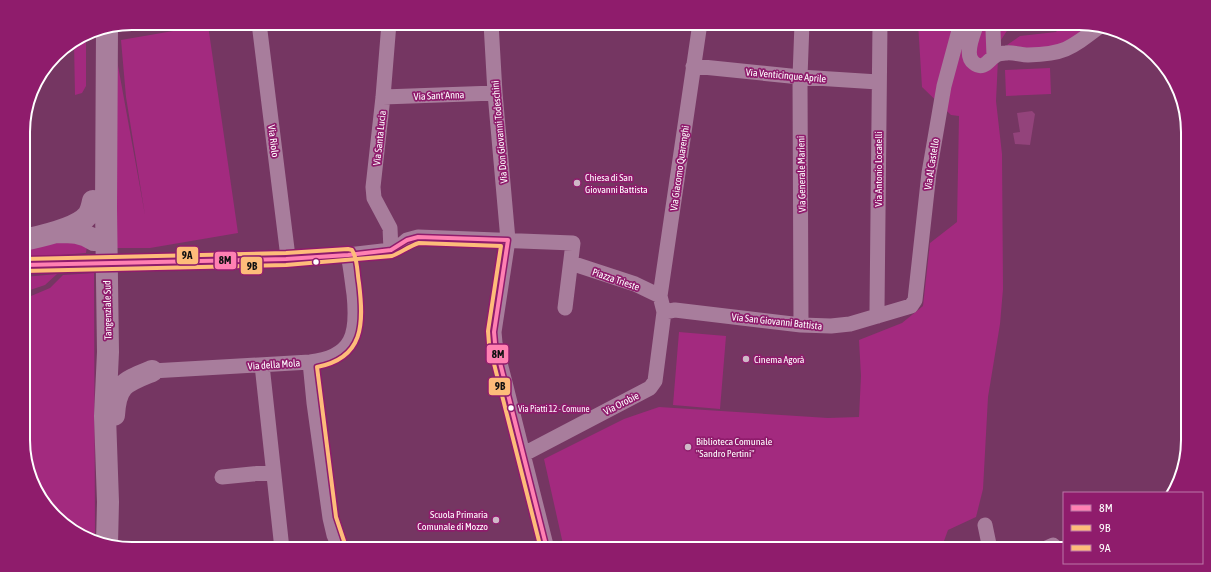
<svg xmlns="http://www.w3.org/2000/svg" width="1211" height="572" viewBox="0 0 1211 572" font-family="'Asap Condensed',sans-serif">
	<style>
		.green { fill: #a32a7f }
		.water { fill: #93437b }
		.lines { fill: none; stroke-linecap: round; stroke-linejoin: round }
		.minor { stroke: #a87d9c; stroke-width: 15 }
		.highway { stroke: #a87e9c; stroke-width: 22 }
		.bus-1-casing { stroke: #8f1c6c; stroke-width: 7 }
		.bus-2-casing { stroke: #8f1c6c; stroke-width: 7 }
		.bus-3-casing { stroke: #8f1c6c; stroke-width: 7 }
		.bus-1 { stroke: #ff80b2; stroke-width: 4 }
		.bus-2 { stroke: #febc7a; stroke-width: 4 }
		.bus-3 { stroke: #febc7a; stroke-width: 4 }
		.poi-dot { fill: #cfb9c8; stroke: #8f1c6c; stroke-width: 1.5 }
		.bus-dot { fill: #fff; stroke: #8f1c6c; stroke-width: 1.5 }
		.labels { text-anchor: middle; stroke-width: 3.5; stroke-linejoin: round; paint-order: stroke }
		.bus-label { font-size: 9px; fill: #fff; stroke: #8f1c6c; text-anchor: start }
		.street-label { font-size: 10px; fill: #fff; stroke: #8f1c6c }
		.poi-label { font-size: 10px; fill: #fff; stroke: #8f1c6c; text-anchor: start }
		.rim { fill: none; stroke: #fff; stroke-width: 2 }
		.line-badge { stroke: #8f1c6c; stroke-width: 1.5 }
		.pale-badge-label { font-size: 11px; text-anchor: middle; font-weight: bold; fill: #111 }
	</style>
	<rect width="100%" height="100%" fill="#753662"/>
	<path class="green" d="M918,23H1012L999,43L998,59L996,101L1002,154L1003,289L1000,324L988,397L983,489L976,517L948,530L941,549H554V546L563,544L544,459L624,419L659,407L828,418L859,417L861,376L859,340L902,323L923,306L930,243L957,222L959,116L951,115L922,87Z
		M1064,23H1079L1095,26L1071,48L1040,50L1007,45L1020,36L1056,32Z
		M208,25L238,233L150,248H116L117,60L145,215L126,97L121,40Z
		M86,34V86L82,93L75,95L74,42Z
		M1050,68L1051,94L1006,96L1005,70Z
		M64,238L87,245L86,253L24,258V247Z
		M94,273L95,542L90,541L46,506L24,454V299L50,288L63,275Z
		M57,274L45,285L24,292V277Z
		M679,332L726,336L720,409L673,405Z"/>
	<path class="water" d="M1032,111L1035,114L1030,145L1015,144L1013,133L1020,132L1017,113Z"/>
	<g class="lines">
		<path class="minor" d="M259,23L287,249L286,259
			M389,23L383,97L373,187L374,198L390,228L391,250
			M491,23L495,93L508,240L494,332L495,343L547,549
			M977,23C974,33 963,55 974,63C984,71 989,59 995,56C997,54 1003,53 1006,53C1013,52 1021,55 1028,55C1064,54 1070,49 1099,27
			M994,56L993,30L996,23
			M693,66L800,77L878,82
			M383,97L495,93
			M571,263L635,284L660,296
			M24,265L286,259L348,255L391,250L400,246L407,240L418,237L573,243L565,308
			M664,312L675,310L801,325L831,326L850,324L911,306L915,300L929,173L944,86L961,23
			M878,316L877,310L880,23
			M801,325L800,77L802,23
			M310,362L314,403L330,518L334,535L340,549
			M262,365L282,549
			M152,371L310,362C354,357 358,333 354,294C352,281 351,268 348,255
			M524,454L650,388L655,381L664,312L660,296L700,23
			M222,477L272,472
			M985,525L990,549
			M1044,549L1053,545L1057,549"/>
		<path class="highway" d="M107,28L106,208L108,352L105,416L108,502L107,544
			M57,232C71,232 82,232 94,240
			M24,240C41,236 77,229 88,215C91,211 92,206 93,201
			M114,415C116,384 125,382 152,371"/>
		<g class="bus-1-casing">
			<path id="bus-1" d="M24,265L286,259L348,255L391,250L407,240L418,237L508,240L494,332L495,343L547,549"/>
		</g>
		<g class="bus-2-casing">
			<path id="bus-2" d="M24,271L286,265L392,256C402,252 409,246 419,243L501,246L488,331L489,344L541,549"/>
		</g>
		<g class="bus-3-casing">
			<path id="bus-3" d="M24,259L286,253L348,249L352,250C358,259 357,273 359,283C364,324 364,358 317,367L336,517L346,547"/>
		</g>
		<use href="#bus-1" class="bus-1"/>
		<use href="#bus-2" class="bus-2"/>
		<use href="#bus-3" class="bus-3"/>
	</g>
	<g class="poi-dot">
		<circle cx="577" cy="183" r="4"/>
		<circle cx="746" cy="359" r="4"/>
		<circle cx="688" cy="447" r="4"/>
		<circle cx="496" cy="520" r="4"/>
	</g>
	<g class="bus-dot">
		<circle cx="316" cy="262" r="3.5"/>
		<circle cx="511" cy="408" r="3.5"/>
	</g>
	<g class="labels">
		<g class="bus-label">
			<text x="518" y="412">Via Piatti 12 - Comune</text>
		</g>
		<g class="street-label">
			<text transform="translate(786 75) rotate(5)" y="4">Via Venticinque Aprile</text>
			<text transform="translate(439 95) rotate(-2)" y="4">Via Sant'Anna</text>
			<text transform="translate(499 132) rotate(-95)" y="4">Via Don Giovanni Todeschini</text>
			<text transform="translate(379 138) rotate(-84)" y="4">Via Santa Lucia</text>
			<text transform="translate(274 141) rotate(83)" y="4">Via Riolo</text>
			<text transform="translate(931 164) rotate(-81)" y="4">Via Al Castello</text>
			<text transform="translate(679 168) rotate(-82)" y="4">Via Giacomo Quarenghi</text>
			<text transform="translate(878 169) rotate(-90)" y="4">Via Antonio Locatelli</text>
			<text transform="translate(801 174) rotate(-91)" y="4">Via Generale Marieni</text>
			<text transform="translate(616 279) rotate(19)" y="4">Piazza Trieste</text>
			<text transform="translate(107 310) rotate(-91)" y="4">Tangenziale Sud</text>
			<text transform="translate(777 321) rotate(6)" y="4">Via San Giovanni Battista</text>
			<text transform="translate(274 364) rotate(-4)" y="4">Via della Mola</text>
			<text transform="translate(621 403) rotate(-27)" y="4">Via Orobie</text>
		</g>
		<g class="poi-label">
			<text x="585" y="181">Chiesa di San<tspan x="585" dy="12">Giovanni Battista</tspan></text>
			<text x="754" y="363">Cinema Agorà</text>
			<text x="696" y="445">Biblioteca Comunale<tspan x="696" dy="12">"Sandro Pertini"</tspan></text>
			<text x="488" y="518" text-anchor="end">Scuola Primaria<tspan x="488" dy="12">Comunale di Mozzo</tspan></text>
		</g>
	</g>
	<path d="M0 0H1211V572H0ZM132 30H1079A102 102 0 0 1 1181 132V440A102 102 0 0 1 1079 542H132A102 102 0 0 1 30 440V132A102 102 0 0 1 132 30Z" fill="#8f1c6c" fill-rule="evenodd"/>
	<path class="rim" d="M132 30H1079A102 102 0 0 1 1181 132V440A102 102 0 0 1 1079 542H132A102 102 0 0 1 30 440V132A102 102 0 0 1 132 30Z"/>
	<g class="line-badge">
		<rect x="176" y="246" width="23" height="19" rx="4" fill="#febc7a"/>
		<rect x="214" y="251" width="23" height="19" rx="4" fill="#ff80b2"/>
		<rect x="240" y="256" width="23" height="19" rx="4" fill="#febc7a"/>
		<rect x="486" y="344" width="23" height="20" rx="4" fill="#ff80b2"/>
		<rect x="488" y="377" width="23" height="19" rx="4" fill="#febc7a"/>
	</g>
	<g class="pale-badge-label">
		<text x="187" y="259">9A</text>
		<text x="225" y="264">8M</text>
		<text x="252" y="270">9B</text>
		<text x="498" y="358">8M</text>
		<text x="500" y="390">9B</text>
	</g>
	<rect x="1063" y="492" width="140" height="72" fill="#8f1c6c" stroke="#bc77a7"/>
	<rect x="1071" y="505" width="20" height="6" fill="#ff80b2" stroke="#bc77a7"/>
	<text x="1099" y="512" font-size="12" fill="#ffffff">8M</text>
	<rect x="1071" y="525" width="20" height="6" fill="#febc7a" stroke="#bc77a7"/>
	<text x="1099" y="532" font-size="12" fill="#ffffff">9B</text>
	<rect x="1071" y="545" width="20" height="6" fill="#febc7a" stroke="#bc77a7"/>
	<text x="1099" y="552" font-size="12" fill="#ffffff">9A</text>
</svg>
